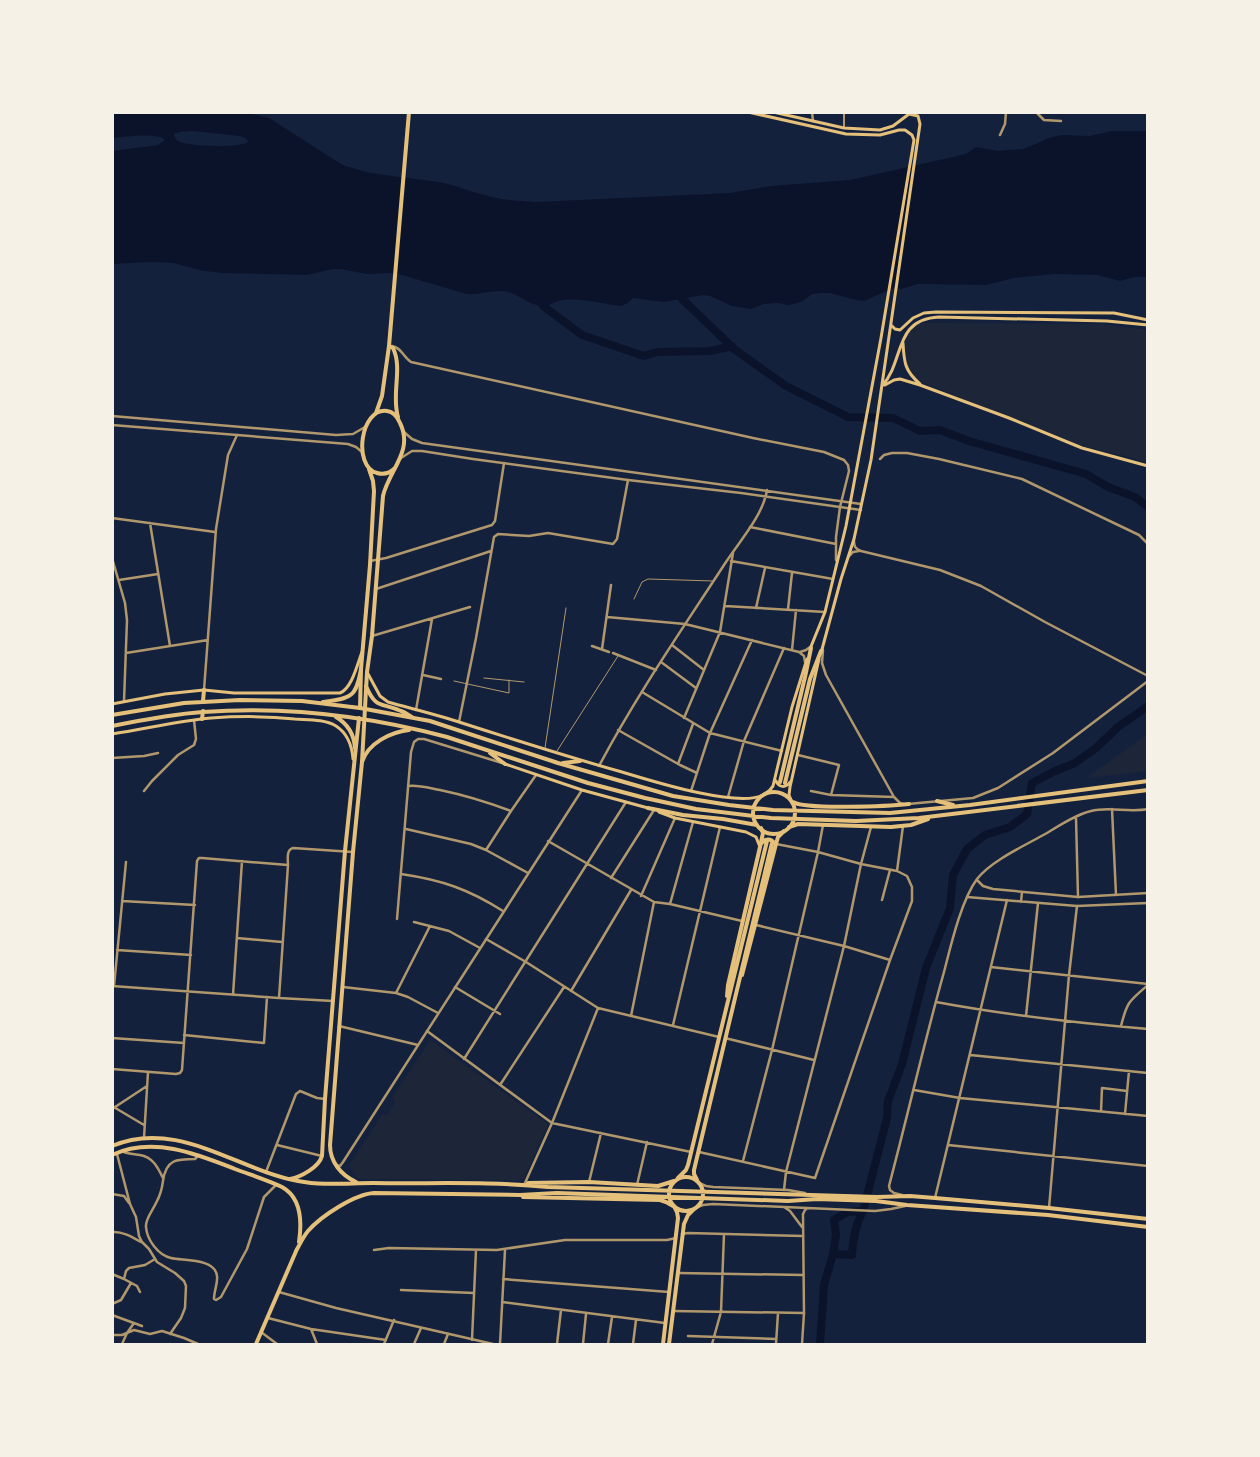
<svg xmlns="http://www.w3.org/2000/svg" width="1260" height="1457" viewBox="0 0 1260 1457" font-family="Arial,sans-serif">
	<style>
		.green { fill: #1d2539 }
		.water { fill: #0b132b; fill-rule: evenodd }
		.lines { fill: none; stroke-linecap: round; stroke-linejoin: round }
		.river { stroke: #0b132b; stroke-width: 8 }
		.service { stroke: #b1986c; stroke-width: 1 }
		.pedestrian { stroke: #b1986c; stroke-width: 2 }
		.minor { stroke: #b1986c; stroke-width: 2.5 }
		.tertiary { stroke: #b1986c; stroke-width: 2.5 }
		.secondary { stroke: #e5c07b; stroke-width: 3 }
		.primary { stroke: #e5c07b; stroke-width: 4 }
		.trunk { stroke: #e5c07b; stroke-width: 4 }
	</style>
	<rect width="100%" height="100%" fill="#14213d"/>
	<path class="green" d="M922,323L1101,324L1147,330V463L1133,458L1083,446L922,382C919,380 915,377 913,375C902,363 901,337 914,326C917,325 919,324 922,323Z
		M1147,734V771L1087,778Z
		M430,1040L548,1124L524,1178L520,1180L358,1179L349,1166L382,1115H387L395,1102L392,1098Z"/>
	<path class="water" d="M244,112L269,118L341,164C375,178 412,176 448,184C460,187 472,192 485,195C502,200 518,201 535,202L730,193L771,186L850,180L966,154L976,147L999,151L1007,150L1023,149L1036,144L1048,138L1061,135L1090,136L1111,131H1147V277H1135L1120,281L1097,275L1054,274L1014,278L986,285L918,284L901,289L894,288L864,301L856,300L830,293H821L812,294L803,301L794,304L787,305L778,303L764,304L751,309L732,306L710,296L703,295L664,302L633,298L628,303L621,306C602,304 582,298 563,300C555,301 549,307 541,306C526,304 516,291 501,291C489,291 478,295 466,294L399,274L387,273L367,274L341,269H333L307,275L223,273L204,271L173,263L152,262L113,264V151L158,145L165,140C157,132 124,137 113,138V113ZM192,131L240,136L247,139L248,142C239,148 195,146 183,143C179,142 176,140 174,136V134L180,132Z"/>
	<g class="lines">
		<path class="river" d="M675,292L734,349L786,386L848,417L893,418L920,431L940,430L969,441L1086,474L1108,487L1135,497L1148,507
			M539,297L543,306L582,335L644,356L657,352L710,351L732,346
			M833,1254L852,1255C853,1239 855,1225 863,1211
			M820,1344L824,1285L833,1254L836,1235L834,1220L847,1212L863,1211L887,1118L888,1101L902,1064L926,968L950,908L953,875L967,849L985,835L1010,827L1027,814L1032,783L1055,771L1075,763L1096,748L1118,727L1148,706"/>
		<path class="service" d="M634,599L642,582L648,579L713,581
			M484,678L524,682
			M454,681L509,693V680
			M545,748L566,608
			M557,751L618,656"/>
		<path class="pedestrian" d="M865,113V112
			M844,128V112"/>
		<path class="minor" d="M812,112L813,121
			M1036,112L1044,120L1061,121
			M1000,135L1005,124L1006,112
			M392,346C402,348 403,357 411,362L753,438L824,452L844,460L848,465L849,471L840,507L836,537V560
			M880,459L884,455L892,453H907L939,459L1022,479L1139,535L1148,544
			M112,518L215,532
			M150,523L170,646
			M750,527L836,544
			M854,541C854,546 855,549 861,551L940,570L981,586L1045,622L1148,676
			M849,556L853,552L859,551
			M112,558L125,603L127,620L124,701
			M370,561L386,558L492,525L495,521L504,463
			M731,561L833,579
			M119,580L158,574
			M376,589L491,551
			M725,606L825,612
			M756,608L765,568
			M788,609L792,573
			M607,617L685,624L799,652L804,656L805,662
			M372,636L470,607
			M672,645L704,670
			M592,646L609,652
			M602,649L611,585
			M792,650L796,610
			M823,650L822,663L826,675L894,797L900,803L903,804
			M800,652L806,650L810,647
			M126,653L208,640
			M613,653L656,670
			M661,662L696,688
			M423,675L441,679
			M204,690L216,529L228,455L237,435
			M642,692L710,733L782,751
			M416,710L432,619
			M684,718L720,632L733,553
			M459,722L476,638L494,537L498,534L529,536L548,533L613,544L617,539L628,480
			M618,730L680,765L697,773
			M798,755L839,765L831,795
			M112,758L144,756L158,753
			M678,764L693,724
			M409,786C419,785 429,788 440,790C464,795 487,802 511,811
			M144,791L152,781L178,755L194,745L196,739L194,720
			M691,791L710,733L752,640
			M811,791L831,795L894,797
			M728,797L744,741L784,648
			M908,804L973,798L998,788L1053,753L1148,681
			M1112,809L1116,895
			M1076,818L1078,897
			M406,829L471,844L486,850L528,873
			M548,841L654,902L670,904L742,921
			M486,850L511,811L536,775
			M897,871L903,826
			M401,874C442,880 468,889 503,911
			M611,878L654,810
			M641,896L675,818
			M882,900L890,870
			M122,901L195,905
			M670,904L693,822
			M397,919L411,752L414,742L418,739H424L502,763
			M414,922L449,931L480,948
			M756,925L844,946L890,960
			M237,938L282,942
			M486,939L526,962L598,1008L719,1037
			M117,950L191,955
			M991,967L1148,984
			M112,986L279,998L333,1001
			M114,986L126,862
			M343,987L396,993L408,997L438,1013
			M455,987L500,1014
			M571,991L631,890
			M396,993L430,926
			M233,995L242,861
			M279,998L288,865
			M936,1002C1006,1015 1077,1023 1148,1029
			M631,1016L654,902
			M1026,1016L1038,903
			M673,1025L720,827
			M339,1026L418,1045
			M1121,1026C1127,1002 1129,1001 1148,985
			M427,1031L552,1123L691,1152
			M184,1035L264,1043L267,997
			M112,1038L184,1043
			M725,1038L814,1060
			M970,1055L1148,1073
			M464,1059L626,802
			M112,1069L176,1074L180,1073L182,1070L197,861L199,858H202L288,865C288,859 286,850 293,848L353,852
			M500,1085L564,987
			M914,1090L960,1098L1148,1116
			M112,1106L144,1125
			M112,1109L147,1086
			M1101,1111L1102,1088L1127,1091
			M1125,1114L1129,1071
			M144,1138L148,1072
			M277,1145L322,1156
			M948,1145L1148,1166
			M124,1152C129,1154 135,1154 140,1155C153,1157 158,1168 163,1178
			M699,1152L815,1178L890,960L912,901V887L907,876L897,871L861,864L818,852L776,844
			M117,1154L130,1204L136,1217L139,1236L142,1242L149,1249L157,1262L175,1273L184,1281L186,1286L185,1308L181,1318L170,1334
			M199,1155L195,1159C177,1159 166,1159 163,1181C162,1189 160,1196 156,1203C153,1210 145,1219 146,1227C147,1240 158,1255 171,1258C183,1261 215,1258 217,1276C218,1283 214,1291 214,1299L216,1300L221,1297L247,1249L264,1197L276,1185
			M743,1161L772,1050L818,852L823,825
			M266,1172L296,1094L300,1091L317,1098L325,1099
			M589,1182L601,1133
			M525,1183L552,1123L598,1008
			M637,1185L647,1142
			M784,1190L786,1172L844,946L861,864L871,827
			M112,1194L124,1196L129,1203
			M902,1195L894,1193L890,1190L889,1186C908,1114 924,1043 944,972C951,945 961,901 977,879C992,860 1026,845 1047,833C1060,825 1075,815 1091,811C1109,806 1129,813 1148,809
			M935,1198L1007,900
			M1049,1208L1069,975L1077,906
			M112,1232C122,1231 132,1237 141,1242
			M682,1234L688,1233L803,1236
			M374,1250L389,1248L497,1250L565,1240H667L676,1238
			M678,1273L803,1275
			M112,1274L124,1279L126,1271L129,1268L145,1265L155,1259
			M124,1279L137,1286L140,1292
			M503,1279L669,1292
			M401,1290L474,1293
			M502,1302L665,1323
			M112,1304L121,1300L131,1283
			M673,1311L804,1313
			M112,1315L142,1326
			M268,1318L311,1329L386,1340
			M311,1329L317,1344
			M112,1335H122L134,1330L150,1334L162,1331L184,1338L198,1344
			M688,1336L776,1339
			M472,1340L476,1250
			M122,1344L127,1333L134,1323
			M384,1344L394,1320
			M414,1344L421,1328
			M444,1344L448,1334
			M500,1344L505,1250
			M557,1344L561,1310
			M583,1344L586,1314
			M608,1344L612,1317
			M633,1344L636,1320
			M712,1344L721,1312L724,1234
			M776,1344L778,1313"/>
		<path class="tertiary" d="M112,416L336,435L353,434L365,427
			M112,425L348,444L356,447L362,452
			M404,432L412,439L422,443L861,504
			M401,458L412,451H422L473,459L628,480L741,493L861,510
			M599,766C636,696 681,631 724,565C738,543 763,516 767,490
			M977,880L983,886L993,889L1078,897L1148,893
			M967,897L1077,906L1148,903
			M1021,902L1022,892
			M336,1165L340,1166L343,1162L582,790
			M699,1183L706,1186L713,1187L788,1190L805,1193
			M784,1207L790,1211L802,1227
			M695,1208L703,1205L713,1204L875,1211L891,1209L905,1206
			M279,1292L336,1308L493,1344
			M261,1332L277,1344
			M802,1344L804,1313L803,1214L805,1210L807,1208"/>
		<path class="secondary" d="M748,112L846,134L880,135L899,130H905L912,135L914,140L881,338L846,526L825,612L810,649
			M773,112L844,128L880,130L893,126L909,114L918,116L920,124L871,460L854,539L841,579L821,653
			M891,325L895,329L900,330L913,318L924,313L936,312L1114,313L1148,320
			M903,343C904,363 905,371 920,384
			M885,385L894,380L900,379L920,385L1009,418L1082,448L1148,466
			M882,386C905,361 893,319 939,317L1107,321L1148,325
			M367,672L380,696L388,702C413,709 438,715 462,723C515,740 568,757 622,772C652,781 737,808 763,795
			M112,704L165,694L204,690L234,693H340C352,688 357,665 362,652
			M112,734C145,729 178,721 211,718C239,716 267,716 295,719C308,720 324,719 336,726C347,733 352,746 353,759
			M505,764L582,790L648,808
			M776,781C779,788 786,788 790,782
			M765,794L770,790L773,786L792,707L807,659
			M791,800L789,795L790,787L819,659
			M659,812L675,818L746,832L756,837L760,847"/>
		<path class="primary" d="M389,346L393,348C403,369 391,394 398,417
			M376,413L382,396L389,346L409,112
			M360,708L361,669L370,565L374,491L373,481L369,469
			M780,782L805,677L811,648
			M785,783L810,679L821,651
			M761,844C765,838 771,838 775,844
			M742,975L776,844L778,837L784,831
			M727,996L728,985L760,847L763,833L761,828
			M112,1146C177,1118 237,1170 298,1181C323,1186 348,1183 373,1183C431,1184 490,1181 548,1187L877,1197L910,1196L935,1198L1049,1208L1148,1219
			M112,1155C153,1136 197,1154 235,1169C251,1175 267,1180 282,1187C302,1198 302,1222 299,1242
			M669 1194a17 17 0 1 1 34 0a17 17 0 1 1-34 0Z
			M678,1178L686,1170L688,1165L767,841
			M290,1179C301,1177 319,1167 322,1156L325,1099L345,851L359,718
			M697,1180L694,1174V1170L772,843
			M356,1182C341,1175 330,1162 330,1145L353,852L362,762L367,672L372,636L383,496C389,470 414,451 400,423C398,418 394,412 387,411C361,407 352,466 377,473C384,475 390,473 395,468
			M528,1183L589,1182L658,1186L674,1181
			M523,1197L660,1200L666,1202L673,1206
			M296,1251C300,1244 303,1237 308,1231C321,1216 355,1194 374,1193L520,1195L557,1193L788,1201L817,1199L876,1201L907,1205L1048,1215L1148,1227
			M256,1344L297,1249
			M663,1344L678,1218L677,1212L674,1206
			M669,1344L684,1224L688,1215L694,1209"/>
		<path class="trunk" d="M366,686C376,710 382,702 401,711C405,712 408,715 412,717
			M203,701L204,690
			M323,702C351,698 356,698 361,669
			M112,715L184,703L240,700L302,701L360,708L430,721L558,763L673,796L729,805L773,810L890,813L970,805L1148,781
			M336,717C348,724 354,734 355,748
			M202,719L203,711
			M112,726C142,720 172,714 203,712C285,706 368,716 447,737L588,783L645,798L696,809L771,818L856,821L919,818L1148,790
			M490,753L505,764
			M362,762C368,743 391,732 409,730
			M563,763L580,761
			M753 813a21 21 0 1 1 42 0a21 21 0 1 1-42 0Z
			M937,801L953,805
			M793,802C805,810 891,806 909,804
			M648,808L683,815L723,819L757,825
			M789,827L798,824L891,827L911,825L928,819"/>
	</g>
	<rect width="1260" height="1457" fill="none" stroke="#f6f1e7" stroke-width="228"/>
</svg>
